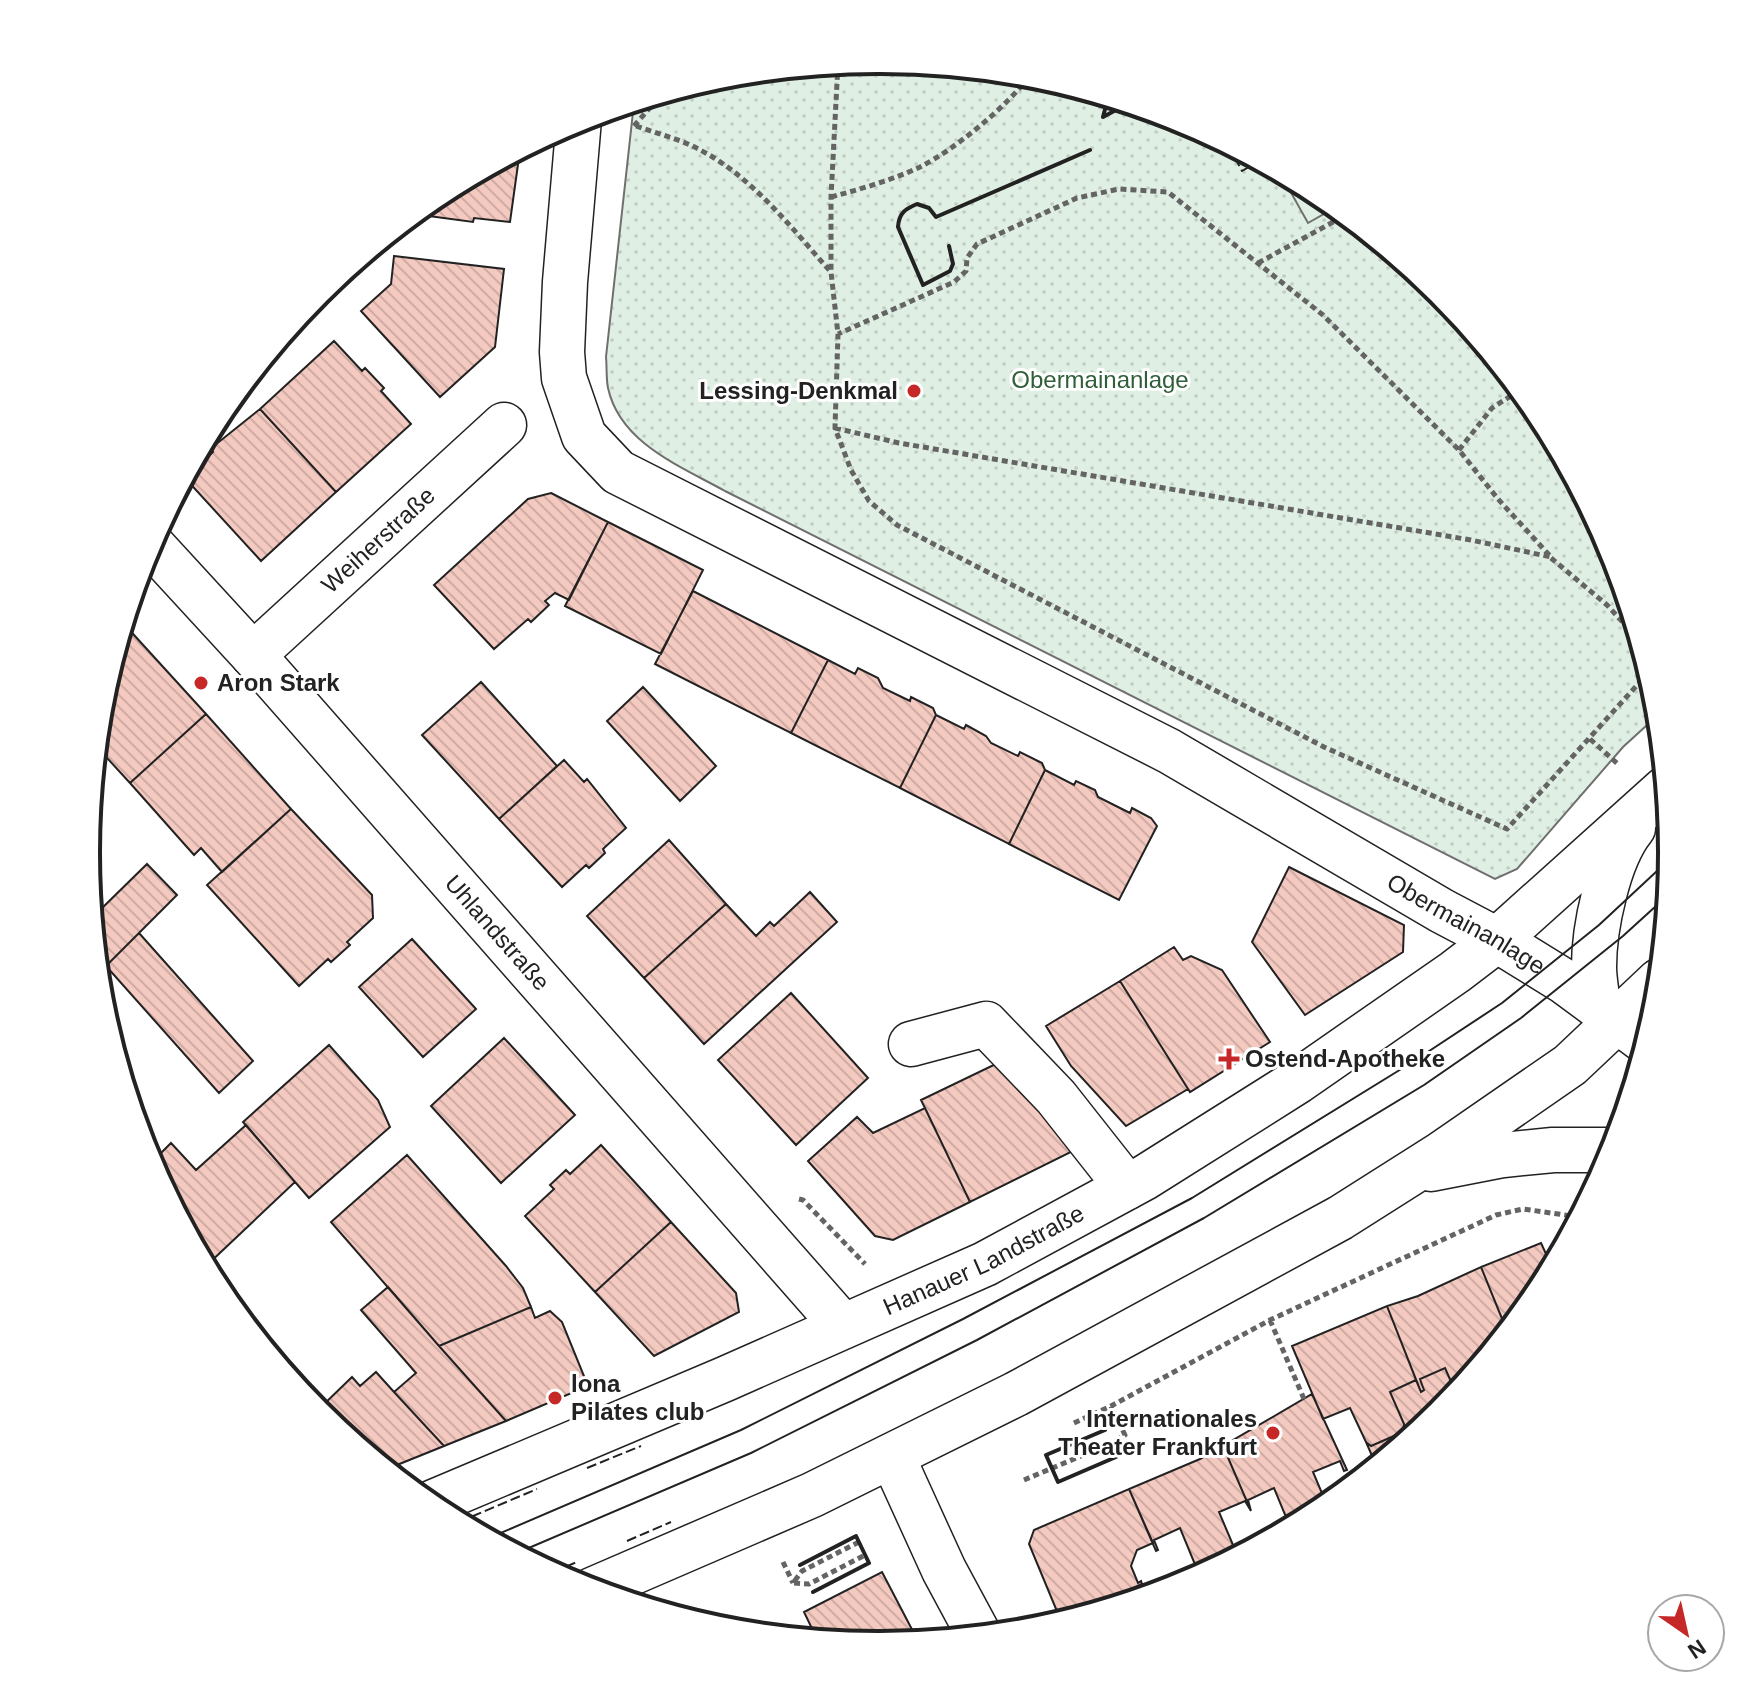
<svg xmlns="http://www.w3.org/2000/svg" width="1758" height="1705" viewBox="0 0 1758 1705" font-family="Arial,sans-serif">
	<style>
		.green { fill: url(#green-dots); stroke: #6f6f6f; stroke-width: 2 }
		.pitch { fill: #e0efe3; stroke: #6f6f6f; stroke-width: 2 }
		.building { fill: url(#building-back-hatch); stroke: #222; stroke-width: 2 }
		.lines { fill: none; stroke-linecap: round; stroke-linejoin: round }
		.minor-casing { stroke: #222; stroke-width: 47 }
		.major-casing { stroke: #222; stroke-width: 47 }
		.path { stroke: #646464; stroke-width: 5; stroke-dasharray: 6 4; stroke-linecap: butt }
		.minor { stroke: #fff; stroke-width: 44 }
		.major { stroke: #fff; stroke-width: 44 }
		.tram { stroke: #222; stroke-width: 2 }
		.fence { stroke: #222; stroke-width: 2; stroke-dasharray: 10 4; stroke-linecap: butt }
		.wall { stroke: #222; stroke-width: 4 }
		.poi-dot { fill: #c62828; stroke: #fff; stroke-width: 3 }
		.labels { text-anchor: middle; stroke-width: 6; stroke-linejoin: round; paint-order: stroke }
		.park-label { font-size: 24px; fill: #2f5e38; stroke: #fff }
		.poi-label { font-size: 24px; font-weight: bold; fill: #222; stroke: #fff; text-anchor: start }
		.street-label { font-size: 24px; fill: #222; stroke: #fff }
		.rim { fill: none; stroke: #222; stroke-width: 4 }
	</style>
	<defs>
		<pattern id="green-dots" width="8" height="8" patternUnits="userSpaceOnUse" patternTransform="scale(2)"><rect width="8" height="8" fill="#e0efe3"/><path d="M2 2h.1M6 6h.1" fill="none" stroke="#c0cdc2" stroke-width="1.8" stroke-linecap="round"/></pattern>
		<pattern id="building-back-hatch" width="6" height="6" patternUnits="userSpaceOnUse" patternTransform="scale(2)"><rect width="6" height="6" fill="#f3c9c0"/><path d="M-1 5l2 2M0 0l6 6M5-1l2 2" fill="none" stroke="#d0aca5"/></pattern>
	</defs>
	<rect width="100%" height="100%" fill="#fff"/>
	<path class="green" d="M879,60L1034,75L1183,121L1320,194L1440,292L1538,413L1611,550L1656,698L1658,715L1623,747L1517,869L1495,879L725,491C680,466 620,443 608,388C606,378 607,367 606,357L634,103L725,75Z"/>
	<path class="pitch" d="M1280,173L1320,194L1336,207L1308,223Z"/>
	<path class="building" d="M520,150L510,222L474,218L473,222L414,214L439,193Z
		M394,256L504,269L495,347L440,397L361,311L391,284Z
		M334,341L362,371L365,368L384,388L381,391L411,424L336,492L260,409Z
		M260,409L336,492L261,561L185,478L213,452L210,449Z
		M551,493L608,522L569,600L555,593L545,601L549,605L531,622L528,619L494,649L434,585L528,499Z
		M608,522L703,570L661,654L565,606Z
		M693,591L828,660L791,733L655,664Z
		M124,624L206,714L130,783L97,747L102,697Z
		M828,660L855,674L858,668L878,678L883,688L910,701L911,697L933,708L936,715L900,788L791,733Z
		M481,682L557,766L499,819L422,735Z
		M643,687L716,766L680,801L607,721Z
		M206,714L291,809L222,872L201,848L194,855L130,783Z
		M936,715L964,729L966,725L986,736L991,743L1018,756L1020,752L1042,763L1045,770L1009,844L900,788Z
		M564,760L584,782L587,779L626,828L603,849L605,853L589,868L586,865L562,887L499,819Z
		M1045,770L1074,785L1076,781L1095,790L1098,797L1130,813L1132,808L1151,818L1157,826L1119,900L1009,844Z
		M291,809L372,895L373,918L347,942L350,945L331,962L328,959L299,986L207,885Z
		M669,840L726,904L644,978L587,916Z
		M147,864L177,895L105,967L97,958L93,917Z
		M1289,867L1404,925L1403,952L1305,1015L1252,942Z
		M810,892L837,922L704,1044L644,978L726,904L756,936L770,922L774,926Z
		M139,933L253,1061L219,1093L106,966Z
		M412,939L476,1009L423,1057L359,987Z
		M1174,947L1183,960L1191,956L1222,970L1270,1042L1190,1092L1120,981Z
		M1120,981L1188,1089L1126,1126L1071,1066L1046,1026Z
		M791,993L868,1078L796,1145L718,1060Z
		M504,1038L575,1115L501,1183L431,1106Z
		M329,1045L378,1100L390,1127L309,1198L243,1122Z
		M1004,1060L1081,1147L970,1202L921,1100Z
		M925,1108L970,1202L893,1240L875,1236L808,1161L857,1117L873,1133Z
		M246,1125L295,1182L206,1266L151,1163L171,1143L196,1170Z
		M601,1145L671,1222L595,1292L525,1216L554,1189L550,1185L566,1170L570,1174Z
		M407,1155L506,1266L523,1288L531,1307L439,1346L331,1222Z
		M671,1222L736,1293L739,1312L654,1356L595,1292Z
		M1541,1243L1546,1254L1557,1258L1538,1293L1507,1331L1481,1267Z
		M1481,1267L1507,1331L1493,1347L1485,1351L1487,1355L1456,1393L1445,1368L1420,1379L1424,1390L1421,1392L1387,1306L1418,1296Z
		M388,1287L439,1346L506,1421L444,1446L394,1392L416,1373L361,1310Z
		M1387,1306L1416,1380L1390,1392L1404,1424L1403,1432L1371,1446L1366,1442L1350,1408L1323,1419L1292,1346Z
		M531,1307L535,1318L550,1311L562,1322L588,1386L506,1421L439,1346Z
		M1445,1368L1456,1393L1439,1413L1376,1465L1366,1442L1371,1446L1403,1432L1404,1424L1390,1392L1416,1380L1421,1392L1424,1390L1420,1379Z
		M376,1372L394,1392L444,1446L387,1469L346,1435L320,1408L352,1377L360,1386Z
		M1312,1394L1347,1470L1344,1471L1340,1461L1313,1472L1327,1505L1293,1526L1288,1522L1274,1488L1248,1500L1251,1511L1223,1446Z
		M320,1408L346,1435L316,1409Z
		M1223,1446L1251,1511L1245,1501L1219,1512L1233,1545L1232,1553L1200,1566L1194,1562L1180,1528L1154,1540L1158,1550L1156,1551L1129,1489L1200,1459Z
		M1129,1489L1153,1543L1137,1550L1131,1566L1138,1583L1141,1581L1142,1584L1132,1589L1136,1599L1061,1621L1029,1544L1034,1530Z
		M882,1572L918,1641L879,1645L817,1639L804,1612Z"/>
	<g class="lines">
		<g class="minor-casing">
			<g id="minor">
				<path id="s1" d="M150,543L253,655L842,1325"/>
				<path id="s2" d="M253,655L504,425"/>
				<path d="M911,1044L986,1024L1056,1097L1127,1187"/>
				<path d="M892,1456L944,1570L979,1635"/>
			</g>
		</g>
		<g class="major-casing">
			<g id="major">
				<path id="s3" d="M579,119L565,282L562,352L564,378L584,436L618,472L1169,751L1442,911L1497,940L1565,982L1646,1042"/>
				<path d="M1598,1005C1597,993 1594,980 1594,967C1594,928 1608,859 1633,828"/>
				<path d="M1431,1169L1503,1155L1553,1150H1613"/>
				<path id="s4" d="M429,1504L725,1379L985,1264L1144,1178L1298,1081L1455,972L1497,940L1665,789"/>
				<path d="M592,1590L812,1495L1016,1394L1340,1218L1441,1154L1570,1065L1659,981"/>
			</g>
		</g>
		<path class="path" d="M838,64L831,197V272L838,334L835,428L851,470L869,501L897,525L1324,747L1507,829L1649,672
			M634,126L662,94
			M636,126C653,132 671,137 688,144C747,170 789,225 830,271
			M831,197C861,189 892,180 920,167C954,150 1008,106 1030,75
			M1258,263L1346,215
			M835,428L899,443L1471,540L1551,557L1498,499L1459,450L1323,315L1168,192L1119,189L1077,198L977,244L967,258L966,271L954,282L838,334
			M1459,450L1492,408L1520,390
			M1551,558L1607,605L1638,639
			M1590,739L1619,765
			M799,1199L803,1200L865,1264
			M1270,1320L1304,1399
			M1074,1423L1111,1406L1270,1320L1496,1215L1523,1209L1579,1217
			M1024,1480L1112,1443L1125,1435L1111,1406
			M859,1542L802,1571L793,1583L809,1584L865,1555
			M783,1562L793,1583
			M539,1565L553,1559"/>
		<use href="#minor" class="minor"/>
		<use href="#major" class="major"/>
		<path class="tram" d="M489,1538L741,1430L963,1319L1192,1198L1411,1063L1502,1003L1599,925L1671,858
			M517,1553L751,1453L977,1340L1204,1218L1424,1085L1521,1018L1623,936L1667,896"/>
		<path class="fence" d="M1228,145L1242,171L1259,161
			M587,1468L641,1446
			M459,1522L537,1489
			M627,1541L671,1522
			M553,1572L577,1562"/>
		<path class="wall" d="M1103,117L1127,104
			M1103,117L1108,98
			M949,246L953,264L950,271L923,285L898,227C899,213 905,209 917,204L929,208L936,217L1090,150
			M1105,1430L1046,1455L1058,1482L1116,1457
			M800,1565L856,1536L869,1563L813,1592"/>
	</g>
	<g class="poi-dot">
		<circle cx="914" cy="391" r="8"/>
		<circle cx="201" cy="683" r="8"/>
		<path d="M1225 1047h8v8h8v8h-8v8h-8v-8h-8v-8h8z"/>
		<circle cx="555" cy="1398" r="8"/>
		<circle cx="1273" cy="1433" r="8"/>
	</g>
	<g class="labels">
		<g class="park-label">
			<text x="1100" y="388">Obermainanlage</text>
		</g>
		<g class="poi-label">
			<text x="898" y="399" text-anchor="end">Lessing-Denkmal</text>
			<text x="217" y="691">Aron Stark</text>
			<text x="1245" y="1067">Ostend-Apotheke</text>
			<text x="571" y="1392">lona<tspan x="571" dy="28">Pilates club</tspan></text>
			<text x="1257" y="1427" text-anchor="end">Internationales<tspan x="1257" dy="28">Theater Frankfurt</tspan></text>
		</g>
		<g class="street-label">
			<text dy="8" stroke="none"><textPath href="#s2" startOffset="170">Weiherstraße</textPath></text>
			<text dy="8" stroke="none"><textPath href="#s3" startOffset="1332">Obermainanlage</textPath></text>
			<text dy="8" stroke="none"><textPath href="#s1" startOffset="522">Uhlandstraße</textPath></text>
			<text dy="8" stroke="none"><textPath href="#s4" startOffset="606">Hanauer Landstraße</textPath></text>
		</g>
	</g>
	<path d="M0 0H1758V1705H0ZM878 74H880A778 778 0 0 1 1658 852V853A778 778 0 0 1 880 1631H878A778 778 0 0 1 100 853V852A778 778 0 0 1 878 74Z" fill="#fff" fill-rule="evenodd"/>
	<path class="rim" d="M878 74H880A778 778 0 0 1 1658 852V853A778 778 0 0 1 880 1631H878A778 778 0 0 1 100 853V852A778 778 0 0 1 878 74Z"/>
	<g transform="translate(1686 1633) rotate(146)"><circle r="38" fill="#ffffff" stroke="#a7a7a7" stroke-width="2"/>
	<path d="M0-6L14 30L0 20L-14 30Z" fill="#c62828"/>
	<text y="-12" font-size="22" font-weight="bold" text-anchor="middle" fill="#222222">N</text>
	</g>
</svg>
